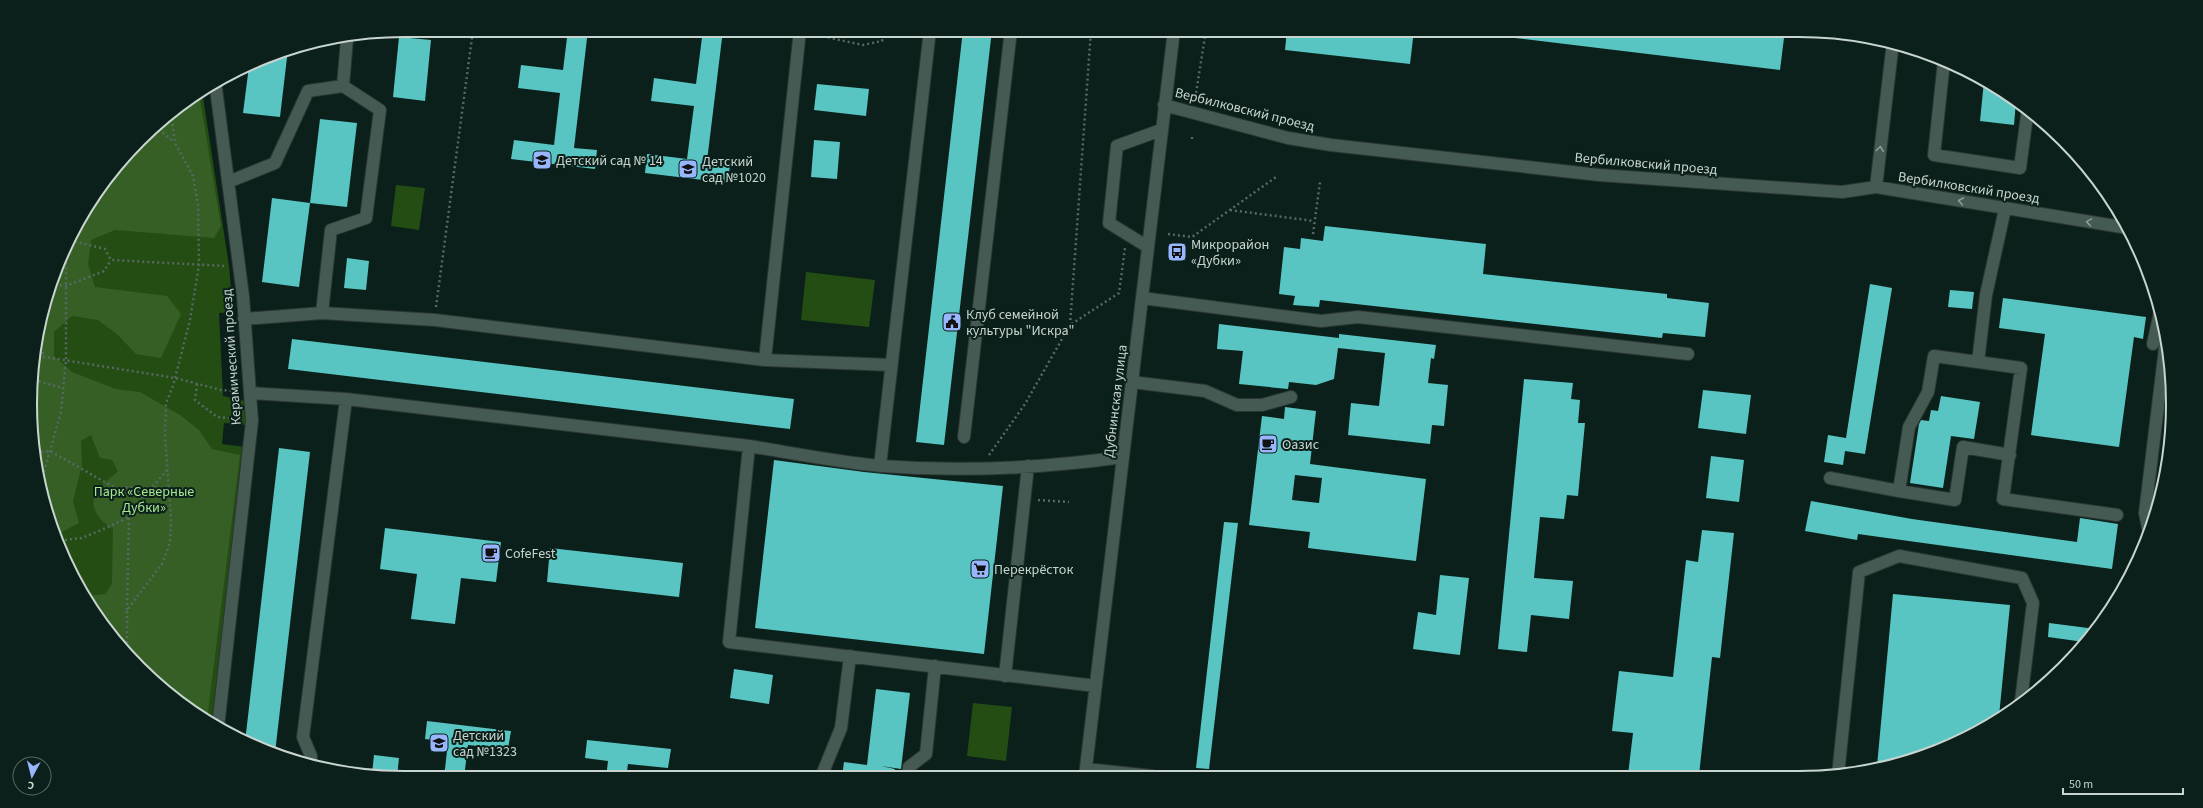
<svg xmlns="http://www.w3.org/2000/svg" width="2203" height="808" viewBox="0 0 2203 808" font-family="'Source Sans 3',sans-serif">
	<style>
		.green { fill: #244d13 }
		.forest { fill: #355f25 }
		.building { fill: #58c5c2; fill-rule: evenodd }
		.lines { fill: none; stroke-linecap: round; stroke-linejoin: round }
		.minor-casing { stroke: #2c3632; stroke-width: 14 }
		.path { stroke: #576963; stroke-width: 2.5; stroke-dasharray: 2 3; stroke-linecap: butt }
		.minor { stroke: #445a53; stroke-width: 12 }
		.oneway { stroke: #8d9d98 }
		.labels { text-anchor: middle; stroke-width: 4; stroke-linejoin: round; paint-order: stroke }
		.street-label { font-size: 14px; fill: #c8d4d0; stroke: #0b201a }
		.poi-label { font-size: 14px; fill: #c8d4d0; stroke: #0b201a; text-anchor: start }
		.park-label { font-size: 14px; fill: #a8e792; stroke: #0b201a }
		.rim { fill: none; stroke: #c8d4d0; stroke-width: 2 }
	</style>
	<rect width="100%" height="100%" fill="#0b201a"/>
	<path class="green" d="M202,91L229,266L233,312L219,313L223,396L245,401L247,425L224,423L222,444L245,447L214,724L177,701L93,612L58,547L37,477L33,355L50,284L80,217L158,123Z
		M396,185L425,188L419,230L391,226Z
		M806,272L875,280L869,327L801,320Z
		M973,703L1012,707L1006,761L967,756Z"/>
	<path class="forest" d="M199,93L221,226L214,238L115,230L91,240L88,264L95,287L167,296L181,314L161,358L136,354L117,334L98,320L72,316L54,332V356L72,372L116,389L140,392L180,415L199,430L212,449L240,455L207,720L177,701L93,612L85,596L105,594L112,584L113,529C100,521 87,507 97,491C102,483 112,477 118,471L112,460L100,458L91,435L81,441L82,465L73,501L79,523L58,534L57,542L37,477L33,355L50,284L80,217L158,123Z"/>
	<path class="building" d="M568,30H588L574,148L597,150L595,169L511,159L514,140L554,145L560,93L518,88L521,65L563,70Z
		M703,30H723L707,161L730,164L728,183L645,173L647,154L687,159L694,106L651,101L654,78L696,84Z
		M963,30H992L944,445L916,442Z
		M1287,30H1414L1410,64L1285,50Z
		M1516,30H1785L1780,70L1515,38Z
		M399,37L431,40L425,101L393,97Z
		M288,49L280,117L243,113L249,66Z
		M1984,81L2016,101L2014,125L1980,121Z
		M817,84L869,89L866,116L814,110Z
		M320,119L357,123L347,207L310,203Z
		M814,140L840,142L837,179L811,177Z
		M272,198L310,203L299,287L262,282Z
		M1325,226L1486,244L1483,274L1667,294V298L1709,303L1705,337L1663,333L1662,338L1320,300L1319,307L1293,305L1295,296L1279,294L1284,247L1300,249L1301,238L1323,241Z
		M347,258L369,261L366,290L344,288Z
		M1870,284L1892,288L1865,454L1845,451L1843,465L1824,462L1828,435L1846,438Z
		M1950,290L1974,292L1972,309L1948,307Z
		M2003,298L2146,317L2143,339L2134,337L2119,447L2031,435L2045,334L1999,328Z
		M1219,324L1339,338V334L1436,345L1434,359L1431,358L1428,383L1448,385L1444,426L1432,425L1430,444L1348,435L1351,403L1379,406L1385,353L1338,348L1334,379L1316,385L1289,382L1288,389L1239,384L1243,351L1217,349Z
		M292,339L794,399L790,429L288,369Z
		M1524,379L1573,383L1571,399L1580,400L1578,423H1585L1578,496L1567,495L1564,519L1540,517L1534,578L1573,581L1569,619L1531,615L1527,652L1498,649Z
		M1703,390L1751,395L1746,434L1698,428Z
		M1941,396L1980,402L1974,439L1951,436L1943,488L1910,483L1919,424L1921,420L1929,421L1931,410L1938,411Z
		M1285,407L1316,411L1310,464L1426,479L1416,561L1308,548L1310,532L1249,525L1262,416L1284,419ZM1295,475L1322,478L1319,503L1292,500Z
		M279,448L310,452L275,753L245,742Z
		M1711,456L1744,460L1739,502L1706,498Z
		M774,460L864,472L1003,486L984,654L755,628Z
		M1811,501L1912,519L2077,542L2080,518L2118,524L2112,569L1858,534L1857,540L1805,531Z
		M1224,522L1238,523L1209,769L1196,768Z
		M385,528L501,542L496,582L461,578L455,624L411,619L417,574L380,569Z
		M1702,530L1734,533L1720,658L1712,657L1699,775H1628L1633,733L1612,731L1619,671L1673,677L1686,560L1698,562Z
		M550,548L683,563L679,597L547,582Z
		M1440,575L1469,578L1460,655L1413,649L1418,612L1436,615Z
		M1893,594L2010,605L1999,716L1964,740L1877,766Z
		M2049,623L2088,628L2087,638L2084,642L2048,637Z
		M734,669L773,675L769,704L730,698Z
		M876,689L910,693L901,769L881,766L895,769L894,777H842L844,762L867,765Z
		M427,721L511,731L508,749L468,745L464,778H444L448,742L425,739Z
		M587,740L671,749L668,768L628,764L626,778H606L608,761L585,758Z
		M374,755L399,758L397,777L372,774Z"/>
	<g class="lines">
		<g class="minor-casing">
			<path id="minor" d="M1944,61L1934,155L2020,168L2028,108
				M215,81L243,296L252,421L218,727
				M1164,105L1288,138L1331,145L1599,175L1842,192L1876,187L2128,228
				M228,182L275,163L308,91L343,86
				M1876,187L1893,42
				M2005,209L1986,295L1978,362L2021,368L2003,499L2117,515
				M1148,247L1109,223L1117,146L1161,130
				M1142,298L1321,321L1358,317L1688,354
				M322,313L331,230L366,218L380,110L343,86L347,39
				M244,319L322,313L435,320L765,360L891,365
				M2153,344L2160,312
				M765,360L800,30
				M1978,362L1934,356L1928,392L1909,427L1899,491L1955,500L1963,447L2010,455
				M1132,382L1205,391L1237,405H1262L1291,397
				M251,393L346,399L749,446
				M964,437L1011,30
				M880,466L930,30
				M1830,478L1899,491
				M2148,528L2145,513L2166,340
				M1005,676L1028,466
				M1096,686L729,642L749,446C792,453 837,462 881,466C961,472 1044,468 1123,457
				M310,766L311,756L303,737L346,399
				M1086,769L1152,776
				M1838,775L1859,572L1899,556L2022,578L2033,603L2021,701
				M1085,776L1174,30
				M821,777L841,728L850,656
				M908,777L909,767L926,754L935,666"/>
		</g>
		<path class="path" d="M815,30L830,38L863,45L882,41L885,30
			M1196,93L1206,30
			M155,126L174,142
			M1192,139V134
			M1230,210L1314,221
			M1168,234L1192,237L1276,177
			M1313,234L1320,182
			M70,240L105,249L111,260L226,266
			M50,284L66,286L104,271L111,260
			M436,307L473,30
			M1070,325L1091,30
			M37,338L44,356
			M33,355L175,378L221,390L236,391
			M34,380L63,388
			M197,384L195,400L217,417L239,419
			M36,452L50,451L119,490C133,481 151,497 140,511C137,514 87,537 81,538C73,539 65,540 56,541
			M989,455L1025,404L1070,325L1119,293L1125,248
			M40,486L61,412L66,359V249
			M143,498L167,470
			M1038,500L1069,502
			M127,610L129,516
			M127,648V610L162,564L170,543L171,519L165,436L166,403L173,386L190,320L199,265L198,205L193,176L175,143L171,113"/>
		<use href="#minor" class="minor"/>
	</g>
	<defs><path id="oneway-chevron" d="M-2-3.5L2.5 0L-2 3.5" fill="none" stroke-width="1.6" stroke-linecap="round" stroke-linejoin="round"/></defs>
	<g class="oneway">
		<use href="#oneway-chevron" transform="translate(1880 149) rotate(-83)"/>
		<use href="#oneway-chevron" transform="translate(1961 201) rotate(-170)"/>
		<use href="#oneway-chevron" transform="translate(2089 222) rotate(-171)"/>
	</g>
	<defs>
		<g id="school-square" transform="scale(1)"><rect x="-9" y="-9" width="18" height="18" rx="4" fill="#97b6fd" stroke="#0b201a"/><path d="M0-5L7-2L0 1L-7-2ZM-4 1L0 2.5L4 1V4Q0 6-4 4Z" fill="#111"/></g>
		<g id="bus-square" transform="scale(1)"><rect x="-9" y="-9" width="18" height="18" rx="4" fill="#97b6fd" stroke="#0b201a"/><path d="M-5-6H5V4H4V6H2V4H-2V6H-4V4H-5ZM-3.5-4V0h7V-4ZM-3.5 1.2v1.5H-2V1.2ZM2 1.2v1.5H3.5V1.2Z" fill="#111"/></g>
		<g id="civic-square" transform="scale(1)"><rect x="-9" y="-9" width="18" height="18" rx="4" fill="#97b6fd" stroke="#0b201a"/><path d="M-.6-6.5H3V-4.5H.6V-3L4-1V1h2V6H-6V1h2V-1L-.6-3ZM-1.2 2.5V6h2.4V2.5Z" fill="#111"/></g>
		<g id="cafe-square" transform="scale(1)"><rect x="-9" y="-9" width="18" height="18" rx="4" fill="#97b6fd" stroke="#0b201a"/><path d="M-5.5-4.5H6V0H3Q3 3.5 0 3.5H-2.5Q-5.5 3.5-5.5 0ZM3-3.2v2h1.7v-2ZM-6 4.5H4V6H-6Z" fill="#111"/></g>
		<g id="supermarket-square" transform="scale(1)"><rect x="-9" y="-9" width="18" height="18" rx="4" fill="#97b6fd" stroke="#0b201a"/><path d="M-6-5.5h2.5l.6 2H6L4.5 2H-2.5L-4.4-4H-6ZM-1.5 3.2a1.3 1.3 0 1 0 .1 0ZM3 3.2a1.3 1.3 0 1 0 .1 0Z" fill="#111"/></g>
	</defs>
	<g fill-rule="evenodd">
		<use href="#school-square" x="542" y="160"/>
		<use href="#school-square" x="688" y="169"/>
		<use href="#bus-square" x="1177" y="252"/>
		<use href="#civic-square" x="952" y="322"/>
		<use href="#cafe-square" x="1268" y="444"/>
		<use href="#cafe-square" x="491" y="553"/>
		<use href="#supermarket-square" x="980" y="569"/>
		<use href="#school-square" x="439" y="743"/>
	</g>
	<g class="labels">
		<g class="street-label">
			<text transform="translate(1245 109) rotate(14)" y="5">Вербилковский проезд</text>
			<text transform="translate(1646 163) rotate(5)" y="5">Вербилковский проезд</text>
			<text transform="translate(1969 187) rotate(9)" y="5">Вербилковский проезд</text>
			<text transform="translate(231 357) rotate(-94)" y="5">Керамический проезд</text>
			<text transform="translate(1115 401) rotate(-83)" y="5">Дубнинская улица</text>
		</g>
		<g class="poi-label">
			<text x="556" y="165">Детский сад № 14</text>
			<text x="702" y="166">Детский<tspan x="702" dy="16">сад №1020</tspan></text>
			<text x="1191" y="249">Микрорайон<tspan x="1191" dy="16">«Дубки»</tspan></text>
			<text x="966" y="319">Клуб семейной<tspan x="966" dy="16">культуры "Искра"</tspan></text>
			<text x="1282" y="449">Оазис</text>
			<text x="505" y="558">CofeFest</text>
			<text x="994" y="574">Перекрёсток</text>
			<text x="453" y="740">Детский<tspan x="453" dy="16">сад №1323</tspan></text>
		</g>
		<g class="park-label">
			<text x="144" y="496">Парк «Северные<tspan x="144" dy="16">Дубки»</tspan></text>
		</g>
	</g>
	<path d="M0 0H2203V808H0ZM404 37H1799A367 367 0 0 1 2166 404V404A367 367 0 0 1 1799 771H404A367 367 0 0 1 37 404V404A367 367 0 0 1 404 37Z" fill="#0b201a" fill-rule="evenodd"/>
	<path class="rim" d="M404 37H1799A367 367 0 0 1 2166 404V404A367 367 0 0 1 1799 771H404A367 367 0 0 1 37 404V404A367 367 0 0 1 404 37Z"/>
	<g transform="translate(32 776) rotate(187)"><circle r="19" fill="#0b201a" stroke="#576863"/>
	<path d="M0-3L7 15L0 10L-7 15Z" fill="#97b6fd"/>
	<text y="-6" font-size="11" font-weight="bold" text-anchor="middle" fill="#c8d4d0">С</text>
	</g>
	<path d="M2063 788v6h120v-6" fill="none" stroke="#c8d4d0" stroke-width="2"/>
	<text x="2069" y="788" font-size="12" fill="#c8d4d0" stroke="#0b201a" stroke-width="3" paint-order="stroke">50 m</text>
</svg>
